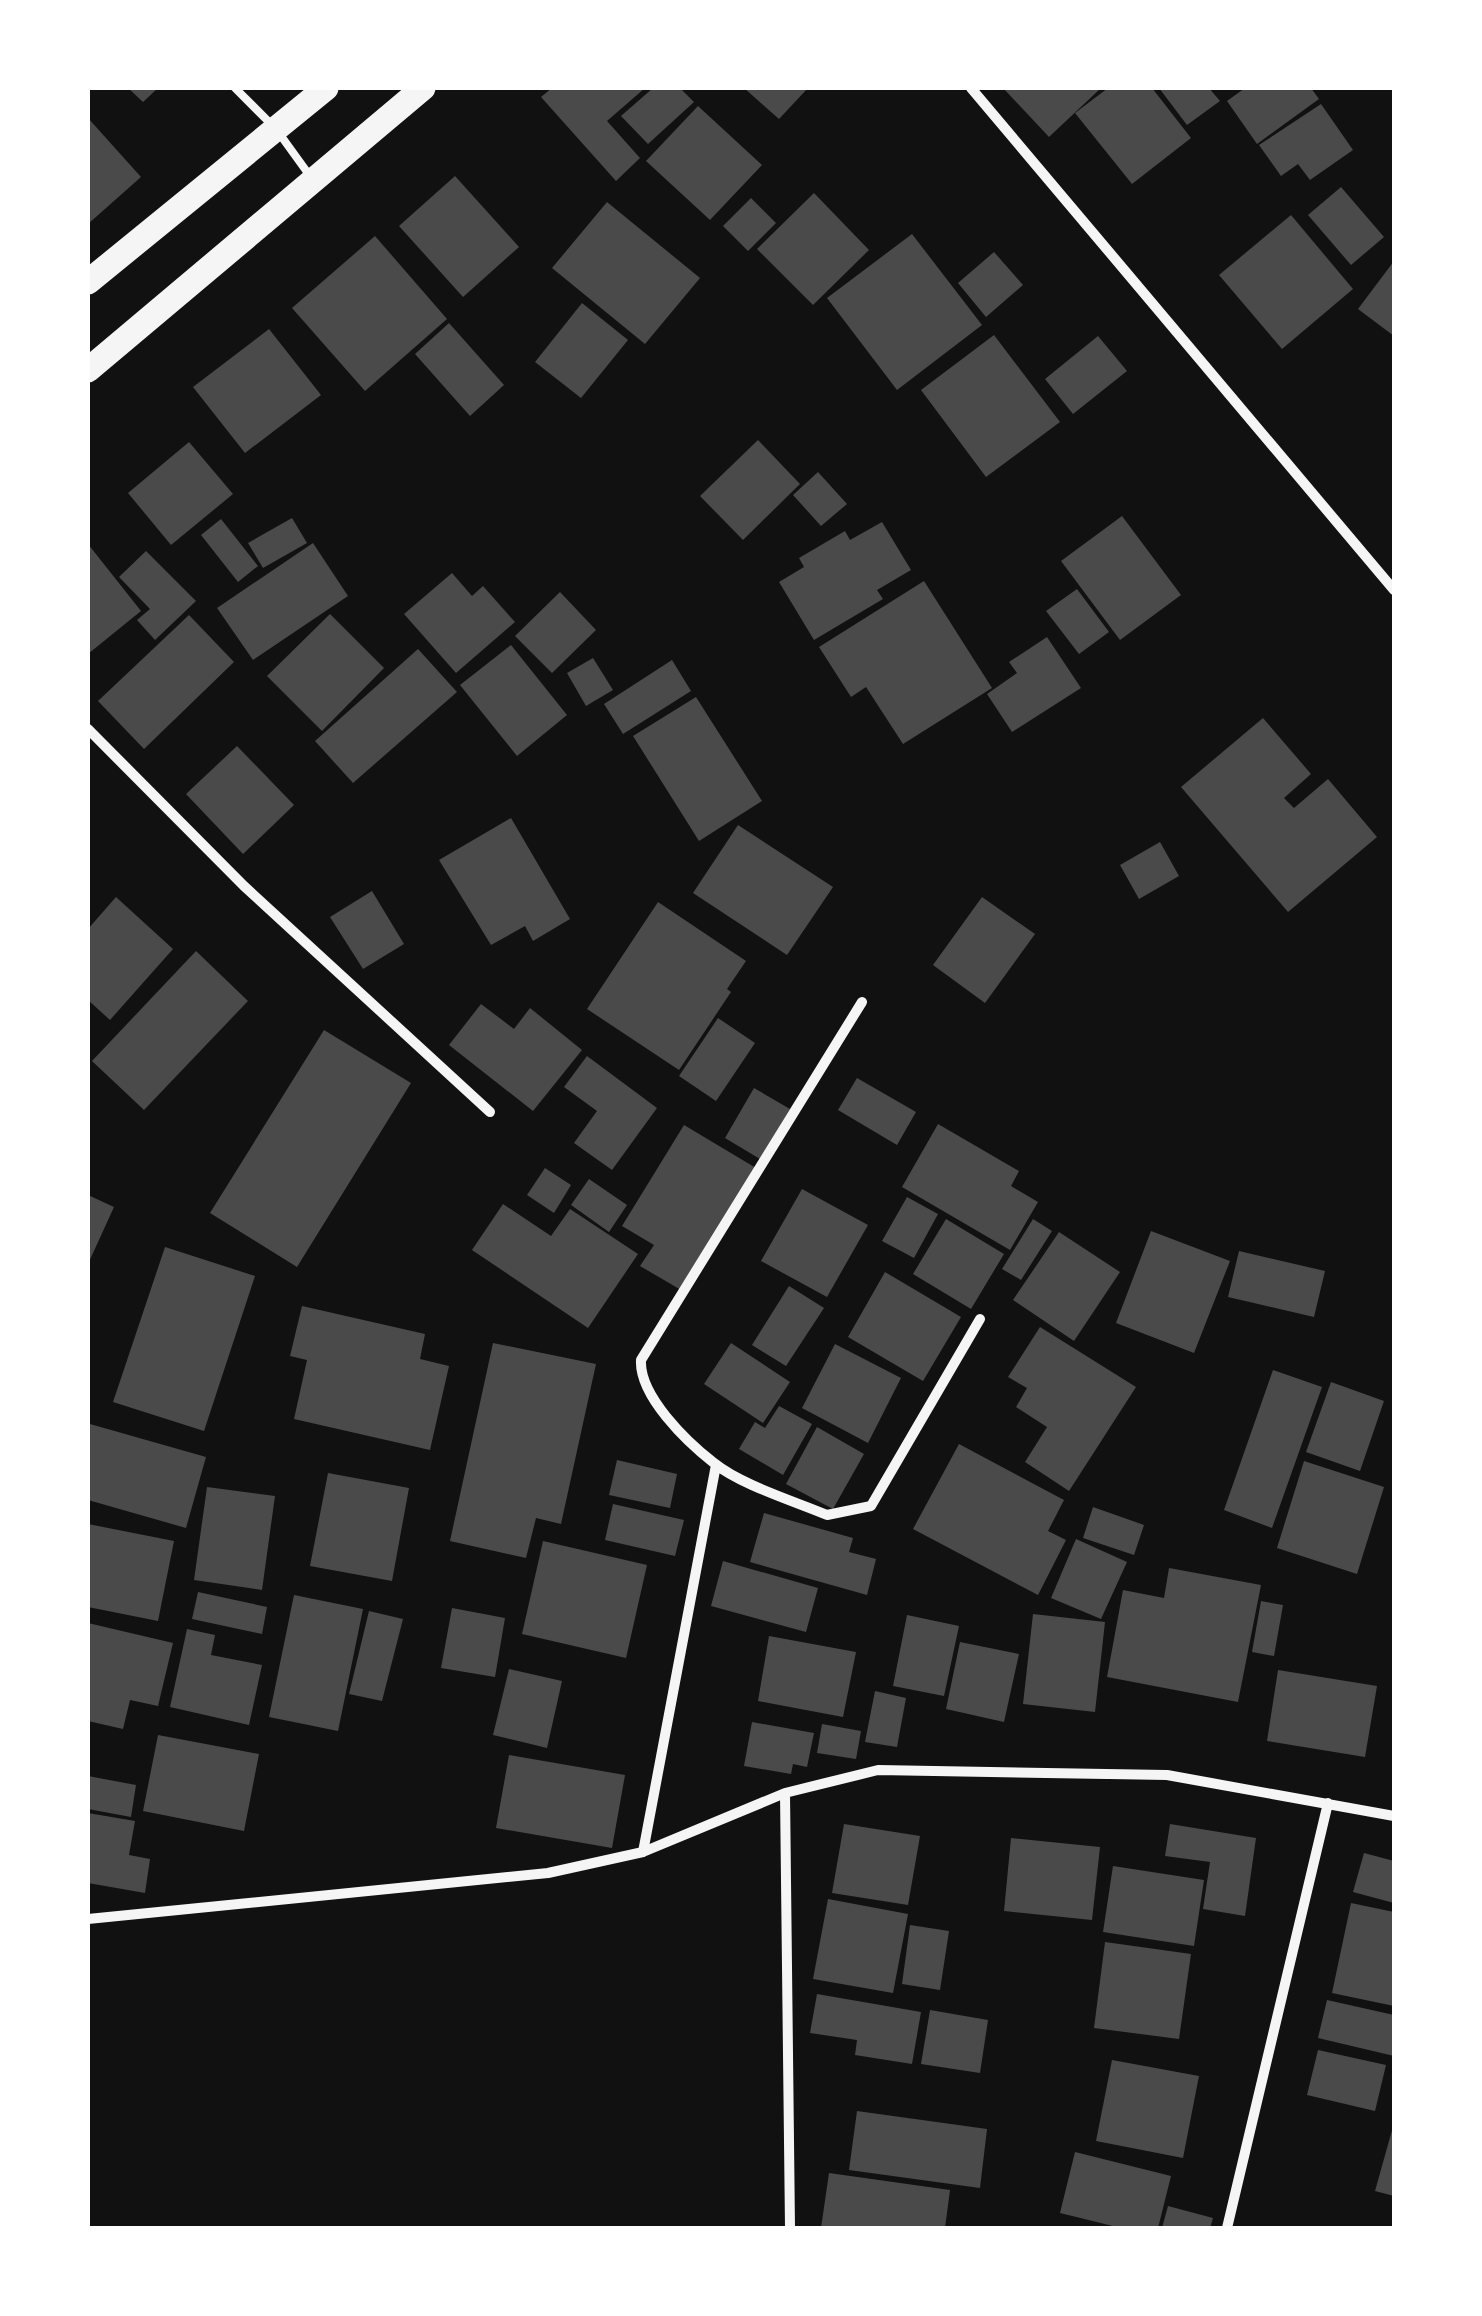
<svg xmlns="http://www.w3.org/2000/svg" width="1482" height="2316" viewBox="0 0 1482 2316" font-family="'Alegreya Sans',sans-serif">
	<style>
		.building { fill: #4a4a4a }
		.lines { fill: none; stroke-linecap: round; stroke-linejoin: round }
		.service { stroke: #f5f5f5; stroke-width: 8 }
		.minor { stroke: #f5f5f5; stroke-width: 10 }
		.primary { stroke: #f5f5f5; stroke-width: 25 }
	</style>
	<rect width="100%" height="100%" fill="#111"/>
	<path class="building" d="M128,88H158L143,102Z
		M552,88H645L607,121L640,158L616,181L541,97Z
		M653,88H680L694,102L648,144L621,116Z
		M744,88H808L779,119Z
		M1003,88H1101L1049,137Z
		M1108,88H1152L1191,138L1132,184L1075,113Z
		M1159,88H1209L1220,101L1187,125Z
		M1245,88H1311L1319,99L1257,144L1227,101Z
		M1321,104L1353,150L1310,180L1298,164L1281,176L1259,145Z
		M698,106L762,165L710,220L646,161Z
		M88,118L141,177L88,224Z
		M455,176L519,247L463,297L399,226Z
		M1341,187L1384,237L1351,265L1308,215Z
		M814,193L869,250L813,305L757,249Z
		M751,198L776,223L748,251L723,226Z
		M607,202L700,278L645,344L552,268Z
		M1291,215L1353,289L1282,349L1219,275Z
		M912,234L982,325L897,390L827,298Z
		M375,236L447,319L365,391L292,308Z
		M994,252L1023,285L986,317L958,283Z
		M1394,261V336L1358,309Z
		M582,303L628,340L581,398L535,362Z
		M449,323L504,385L470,416L415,354Z
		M269,329L321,395L245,453L193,387Z
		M994,335L1060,422L986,477L921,390Z
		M1098,336L1127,371L1073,414L1045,379Z
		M758,440L800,484L743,540L700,496Z
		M189,442L233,494L171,545L128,493Z
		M818,472L847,504L821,526L793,495Z
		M1122,516L1181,595L1120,640L1061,561Z
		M292,518L307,543L263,568L248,543Z
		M221,519L258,566L238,582L201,535Z
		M882,522L911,570L877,590L883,599L814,640L779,582L804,567L799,558L845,531L850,540Z
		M313,543L348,596L253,660L217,608Z
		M88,544L141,611L88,654Z
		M146,551L196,601L155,640L137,620L150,609L119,577Z
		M452,573L472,596L483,586L515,622L456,673L404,614Z
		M924,581L992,688L903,744L866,687L851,697L819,647Z
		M1077,589L1109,632L1079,654L1046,611Z
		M560,592L596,630L552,673L515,636Z
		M330,614L384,668L322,731L267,676Z
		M189,615L234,662L144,749L98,701Z
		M1047,637L1081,688L1012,732L987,694L1017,673L1009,662Z
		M511,645L567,715L517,756L460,685Z
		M418,649L457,692L353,783L315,741Z
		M593,658L613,690L586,706L567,673Z
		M672,660L691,691L623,734L604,704Z
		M696,697L762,801L699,841L633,736Z
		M1263,718L1311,774L1284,798L1294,808L1328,779L1377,837L1288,912L1181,787Z
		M237,746L294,805L243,854L186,794Z
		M511,818L570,919L533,941L525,926L491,945L439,860Z
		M738,825L833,887L787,955L693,893Z
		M1160,842L1179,876L1139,899L1120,865Z
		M372,891L404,944L363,969L330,917Z
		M116,897L173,949L110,1020L88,1000V929Z
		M982,897L1035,934L985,1003L933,965Z
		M658,902L746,961L727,989L731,992L679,1070L587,1009Z
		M196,951L248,1001L144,1110L92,1061Z
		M481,1004L514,1029L530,1008L582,1050L533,1111L449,1045Z
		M718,1018L755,1043L716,1101L679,1076Z
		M324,1030L411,1083L297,1267L210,1213Z
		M587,1056L657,1108L612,1170L574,1143L597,1111L564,1087Z
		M857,1078L916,1112L897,1145L838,1110Z
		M754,1088L790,1109L760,1159L725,1138Z
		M938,1124L1019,1171L1011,1186L1038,1202L1010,1250L902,1187Z
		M684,1125L756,1168L681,1290L640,1266L654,1245L622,1226Z
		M545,1168L571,1185L554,1213L527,1195Z
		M589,1179L627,1205L609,1232L571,1205Z
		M802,1189L868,1225L827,1297L761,1261Z
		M88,1195L114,1207L88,1264Z
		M907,1197L938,1214L914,1258L882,1241Z
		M503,1204L551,1236L570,1209L638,1254L588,1328L472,1250Z
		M946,1219L1004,1254L971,1309L913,1274Z
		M1033,1219L1052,1231L1021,1280L1002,1269Z
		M1151,1231L1230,1261L1194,1353L1116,1323Z
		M1059,1232L1120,1272L1074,1341L1013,1300Z
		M165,1247L255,1276L204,1431L113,1402Z
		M1239,1251L1325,1271L1314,1317L1228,1297Z
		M885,1272L961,1317L923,1381L848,1337Z
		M789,1286L824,1308L786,1366L752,1345Z
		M302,1306L425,1334L420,1359L449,1366L430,1450L294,1419L307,1360L290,1356Z
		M1040,1327L1136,1387L1069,1491L1025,1462L1047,1427L1016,1407L1027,1388L1008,1377Z
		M493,1343L596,1364L561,1524L536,1518L526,1558L450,1541Z
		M731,1343L790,1382L763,1423L704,1384Z
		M835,1344L901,1378L868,1443L802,1408Z
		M1273,1370L1322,1387L1272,1528L1224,1510Z
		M1331,1382L1384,1401L1360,1471L1306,1452Z
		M779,1406L812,1424L783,1475L739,1449L755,1422L765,1428Z
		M90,1424L206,1457L186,1528L88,1500Z
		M817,1427L864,1454L833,1509L786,1484Z
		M959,1444L1064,1500L1048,1531L1066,1540L1038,1595L913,1529Z
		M617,1460L677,1474L670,1508L609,1495Z
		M1304,1461L1384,1487L1357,1574L1277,1548Z
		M328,1473L409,1488L392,1581L310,1566Z
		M207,1487L275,1496L262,1590L194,1580Z
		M613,1504L684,1520L675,1556L605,1540Z
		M1093,1507L1144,1525L1134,1555L1083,1538Z
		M764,1513L853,1538L849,1552L876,1559L867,1595L750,1562Z
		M88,1524L174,1541L158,1621L88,1607Z
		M1076,1539L1127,1562L1101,1619L1051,1598Z
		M543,1541L647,1565L626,1658L522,1634Z
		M723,1561L818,1588L806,1632L711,1606Z
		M1169,1568L1261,1585L1238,1702L1107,1677L1123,1590L1164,1598Z
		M198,1592L267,1607L262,1634L192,1619Z
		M294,1595L363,1609L338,1731L269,1717Z
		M1261,1601L1283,1605L1274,1656L1252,1652Z
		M452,1608L505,1618L495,1677L441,1668Z
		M369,1611L403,1619L382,1701L349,1694Z
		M1033,1614L1105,1622L1095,1712L1023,1704Z
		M907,1615L959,1626L944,1696L893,1686Z
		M88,1623L173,1643L158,1706L130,1700L123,1729L88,1721Z
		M187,1629L215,1635L211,1655L262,1665L249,1725L170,1707Z
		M769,1636L856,1652L843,1717L758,1701Z
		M960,1642L1019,1654L1004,1722L946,1709Z
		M509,1669L562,1681L547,1748L493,1735Z
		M1278,1670L1377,1686L1365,1757L1267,1741Z
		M875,1691L906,1698L897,1747L865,1742Z
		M752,1722L814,1733L807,1767L793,1764L791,1774L744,1766Z
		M822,1724L861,1731L856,1759L817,1753Z
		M158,1735L259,1754L244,1831L143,1811Z
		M509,1755L625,1775L612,1848L496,1828Z
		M88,1776L136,1785L131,1817L88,1809Z
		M88,1813L135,1821L129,1855L150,1859L145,1893L88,1883Z
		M844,1824L920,1836L908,1905L832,1893Z
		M1170,1824L1256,1838L1245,1916L1203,1909L1210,1862L1165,1856Z
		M1011,1838L1100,1847L1092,1920L1004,1911Z
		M1364,1853L1394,1861V1903L1353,1892Z
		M1113,1866L1204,1880L1194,1946L1103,1932Z
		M828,1899L908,1914L893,1993L813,1979Z
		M1351,1903L1394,1912V2006L1332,1993Z
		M910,1925L949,1931L940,1990L902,1984Z
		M1105,1942L1191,1954L1179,2039L1094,2028Z
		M817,1994L921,2012L912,2064L855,2055L857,2040L810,2033Z
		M1327,2000L1394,2015V2056L1318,2038Z
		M930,2010L988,2020L980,2073L921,2064Z
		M1318,2050L1386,2065L1375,2111L1307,2095Z
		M1112,2060L1199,2076L1183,2158L1096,2141Z
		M857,2111L987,2129L980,2188L849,2170Z
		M1394,2123V2196L1375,2191Z
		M1075,2152L1171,2176L1158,2228H1121L1060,2213Z
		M829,2173L950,2190L945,2228H821Z
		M1168,2206L1213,2218L1210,2228H1162Z"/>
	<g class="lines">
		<path class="service" d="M235,88L276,129L310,176"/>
		<path class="minor" d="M971,88L1394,590
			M88,729L244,886L490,1112
			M862,1002L641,1360C639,1396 687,1442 714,1463C741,1485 794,1501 827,1515L871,1506L980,1319
			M785,1793L790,2228
			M643,1852L716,1465
			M88,1919L548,1873L643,1852L785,1793L878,1770L1167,1775L1394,1816
			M1227,2228L1328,1803"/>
		<path class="primary" d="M88,282L326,88
			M88,370L423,88"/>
	</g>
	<rect width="1482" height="2316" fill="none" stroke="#ffffff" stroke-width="180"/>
</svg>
